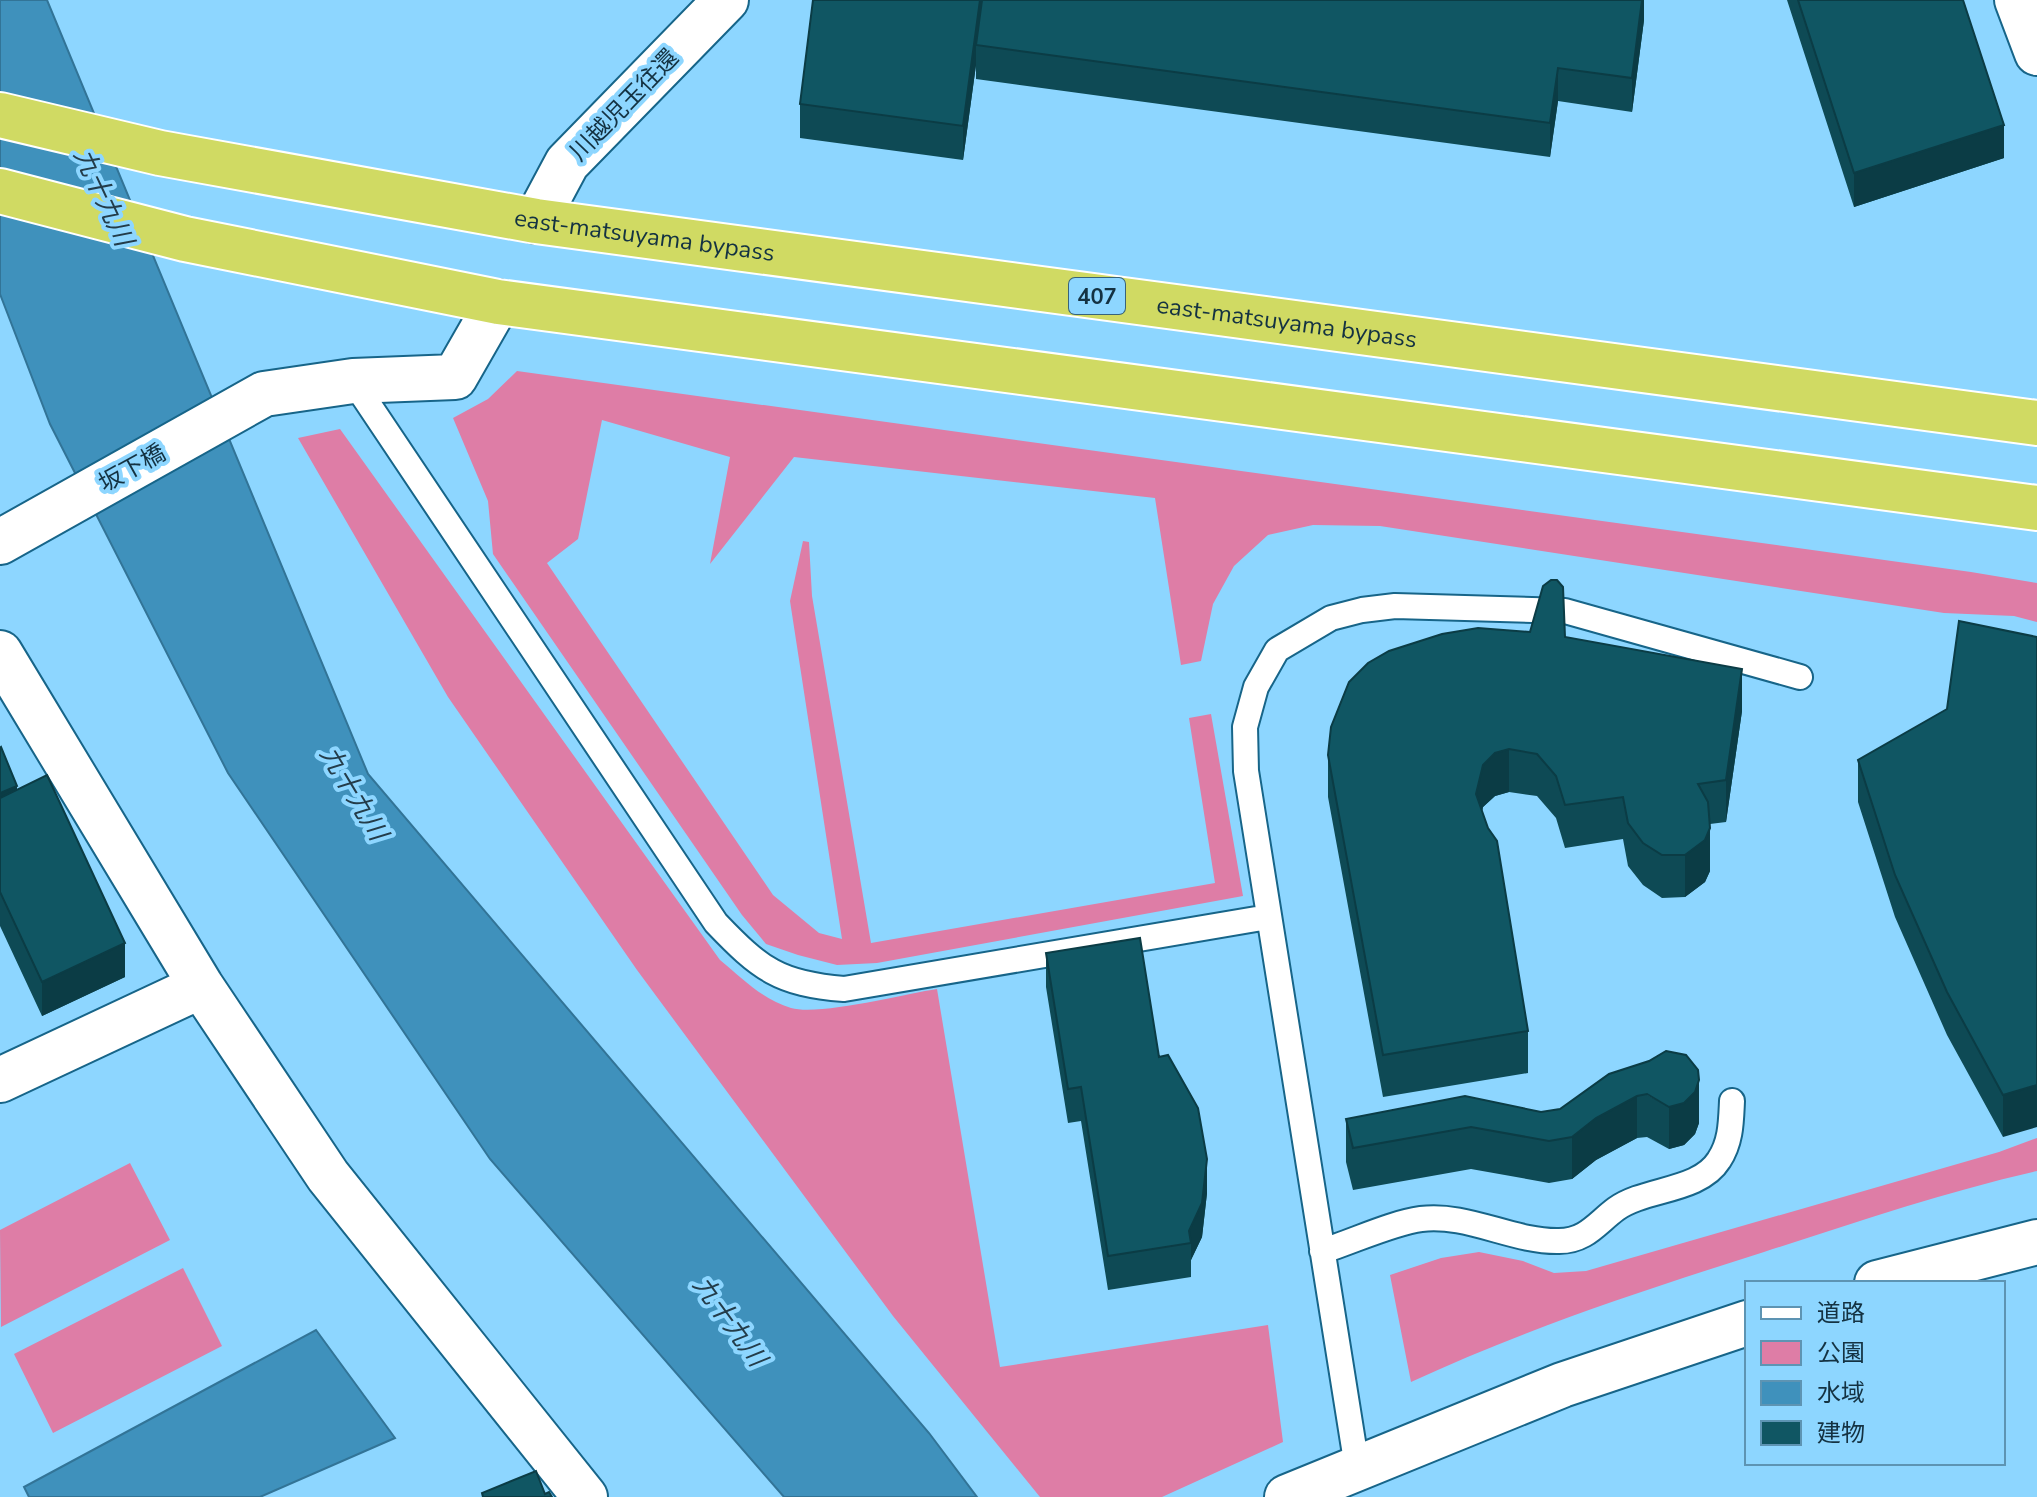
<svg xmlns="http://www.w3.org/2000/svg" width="2037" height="1497" viewBox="0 0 2037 1497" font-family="'Nunito Sans','Noto Sans JP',sans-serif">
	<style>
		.green { fill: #de7da6 }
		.water { fill: #3f91bc; stroke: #327497; stroke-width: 2 }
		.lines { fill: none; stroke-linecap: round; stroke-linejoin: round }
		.service-casing { stroke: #176589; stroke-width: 28 }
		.minor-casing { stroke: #176589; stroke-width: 48 }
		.tertiary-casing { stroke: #176589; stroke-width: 48 }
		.trunk-casing { stroke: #fff; stroke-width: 48 }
		.service { stroke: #fff; stroke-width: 24 }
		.minor { stroke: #fff; stroke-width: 44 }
		.tertiary { stroke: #fff; stroke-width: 44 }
		.trunk { stroke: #d0da63; stroke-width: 44 }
		.wall { fill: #0e4a55 }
		.shaded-wall { fill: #0b3c45 }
		.building { fill: #105663; stroke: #0b3c45; stroke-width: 2 }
		.labels { text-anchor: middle; stroke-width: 8; stroke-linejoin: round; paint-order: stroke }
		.shield { fill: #8dd6ff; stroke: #38637b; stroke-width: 2 }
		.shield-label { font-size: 22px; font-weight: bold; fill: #143242 }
		.street-label { font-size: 24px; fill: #143242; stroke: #8dd6ff }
		.water-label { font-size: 26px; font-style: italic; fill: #233c4a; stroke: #8dd6ff }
	</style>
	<rect width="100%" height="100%" fill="#8dd6ff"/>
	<path class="green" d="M517,371L1971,572L2037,583V622L2014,616L1944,613L1380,526L1313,525L1268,535L1234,566L1213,604L1201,661L1181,665L1155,498L794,457L710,564L730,457L602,420L578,539L547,563L773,895L819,933L842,939L790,601L803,541L809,542L812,596L871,943L1215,883L1189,718L1211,714L1243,896L877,963L837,965L798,955L766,944L742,915L493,554L488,501L453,418L488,399Z
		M340,429L720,960C742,978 763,1000 791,1008C820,1016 904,994 937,989L1000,1367L1268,1325L1283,1442L1162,1497H1040L893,1316L637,970L448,697L298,438Z
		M2037,1138V1171C1944,1192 1854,1223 1764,1252C1644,1290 1525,1329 1411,1382L1390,1275L1441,1258L1479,1252L1523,1261L1554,1273L1586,1271L1999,1152Z
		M130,1163L170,1240L1,1327L0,1230Z
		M183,1268L222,1346L53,1433L14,1354Z"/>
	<path class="water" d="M0,0H47L368,774L929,1433L977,1497H784L490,1159L228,773L50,424L0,294Z
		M316,1330L395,1438L260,1497H29L24,1487Z"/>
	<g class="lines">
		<g class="service-casing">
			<path id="service" d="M353,381L716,923C760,969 779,984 844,989L1268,917
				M1322,1251C1352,1242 1391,1223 1421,1219C1467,1213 1513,1242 1559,1241C1586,1241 1597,1223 1616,1209C1645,1188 1699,1192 1719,1160C1731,1142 1731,1122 1732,1101
				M1357,1467L1246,771L1245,727L1256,687L1277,650L1331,618L1362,610L1395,606L1565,611L1800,677"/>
		</g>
		<g class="minor-casing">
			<path id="minor" d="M2017,0L2037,53
				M536,221L567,163L726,0
				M0,542L264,394L353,381L455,377L498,302
				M0,653L201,986L328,1176L585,1497
				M0,1080L201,986"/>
		</g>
		<g class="tertiary-casing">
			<path id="tertiary" d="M1877,1283L2037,1242
				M1287,1497L1562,1385L1747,1323"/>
		</g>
		<g class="trunk-casing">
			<g id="trunk">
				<path id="s1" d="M0,115L160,153L536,221L2037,423"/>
				<path d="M0,191L185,239L498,302L2037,508"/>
			</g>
		</g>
		<use href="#service" class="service"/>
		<use href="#minor" class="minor"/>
		<use href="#tertiary" class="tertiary"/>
		<use href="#trunk" class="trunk"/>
	</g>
	<path class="wall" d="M813,0H1644V20L1632,112L1558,101L1550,157L976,79V65L963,160L800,138V104Z
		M1787,0H1963L2004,158L1854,207Z
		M1565,637L1742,711L1726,822L1710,824V871L1705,882L1685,897L1662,898L1643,885L1628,866L1623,839L1565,848L1556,818L1537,796L1509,792L1495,796L1483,807L1482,811L1528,1031V1073L1383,1097L1328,797V755Z
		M2037,637L2003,1137L1947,1035L1895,917L1858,802V760L1947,709Z
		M0,748L17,790L125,977L42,1016L0,926Z
		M1046,953L1159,1057L1207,1193L1202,1237L1191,1260V1277L1108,1290L1081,1121L1068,1123L1046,987Z
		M1609,1074L1699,1123L1695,1134L1684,1145L1669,1149L1647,1137L1637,1138L1596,1160L1572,1179L1549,1183L1471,1169L1353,1190L1346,1162V1119L1541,1112L1560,1109Z"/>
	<path class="shaded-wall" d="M980,0H982L976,45V65L963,160V126Z
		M1642,0H1644V20L1632,112V78Z
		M1558,68V101L1550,157V123Z
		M2004,125V158L1854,207V173Z
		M1742,669V711L1726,822V780Z
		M1509,749V792L1495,796L1483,807L1476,836V794L1483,765L1495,753Z
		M17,786V809L0,816V793Z
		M1710,828V871L1705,882L1685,897V855Z
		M125,943V977L42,1016V982Z
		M1699,1080V1123L1695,1134L1684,1145L1669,1149V1107Z
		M2037,1085V1127L2003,1137V1095Z
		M1637,1096V1138L1596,1160L1572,1179V1137L1596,1118Z
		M1207,1159V1193L1202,1237L1191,1260V1243L1189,1231Z"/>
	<path class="building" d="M813,0H980L963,126L800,104Z
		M982,0H1642L1632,78L1558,68L1550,123L976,45Z
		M1798,0H1963L2004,125L1854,173Z
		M1551,580H1557L1563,587L1565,637L1742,669L1726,780L1698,784L1708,802L1710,828L1705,840L1685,855H1662L1643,843L1628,823L1623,797L1565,805L1556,776L1537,754L1509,749L1495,753L1483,765L1476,794L1488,828L1497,841L1528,1031L1383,1055L1328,755L1331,727L1349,682L1368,663L1389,651L1442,634L1478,628L1530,632L1543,586Z
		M1959,621L2037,637V1085L2003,1095L1947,992L1895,875L1858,760L1947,709Z
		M1,747L17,786L0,793V748Z
		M47,775L125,943L42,982L0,892V798Z
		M1140,938L1159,1057L1168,1055L1198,1108L1207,1159L1202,1203L1189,1231L1191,1243L1108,1256L1081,1087L1068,1089L1046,953Z
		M1666,1051L1686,1055L1698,1070L1699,1080L1695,1092L1684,1103L1669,1107L1647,1094L1637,1096L1596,1118L1572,1137L1549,1141L1471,1127L1353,1148L1346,1119L1465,1096L1541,1112L1560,1109L1609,1074L1649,1061Z
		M536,1471L545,1494L549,1492L552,1497H483L482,1493Z"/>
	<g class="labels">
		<rect class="shield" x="1069" y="278" width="56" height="36" rx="6"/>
		<g class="shield-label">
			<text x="1097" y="304">407</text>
		</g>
		<g class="street-label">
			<text transform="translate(624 105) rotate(-46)" y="8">川越児玉往還</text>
			<text dy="8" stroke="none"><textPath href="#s1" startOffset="656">east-matsuyama bypass</textPath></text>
			<text dy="8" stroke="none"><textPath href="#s1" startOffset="1304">east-matsuyama bypass</textPath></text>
			<text transform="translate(132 468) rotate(-29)" y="8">坂下橋</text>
		</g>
		<g class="water-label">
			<text transform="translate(104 197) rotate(65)" y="9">九十九川</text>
			<text transform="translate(354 793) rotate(59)" y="9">九十九川</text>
			<text transform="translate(730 1321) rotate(54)" y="9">九十九川</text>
		</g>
	</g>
	<rect x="1745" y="1281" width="260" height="184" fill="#8dd6ff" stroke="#5d94b3" stroke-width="2"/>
	<rect x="1761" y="1307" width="40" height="12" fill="#ffffff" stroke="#5d94b3" stroke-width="2"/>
	<text x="1817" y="1321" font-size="24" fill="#143242">道路</text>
	<rect x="1761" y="1341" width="40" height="24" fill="#de7da6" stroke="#5d94b3" stroke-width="2"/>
	<text x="1817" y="1361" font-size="24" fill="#143242">公園</text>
	<rect x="1761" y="1381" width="40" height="24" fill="#3f91bc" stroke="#5d94b3" stroke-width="2"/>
	<text x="1817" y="1401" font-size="24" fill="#143242">水域</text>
	<rect x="1761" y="1421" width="40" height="24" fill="#105663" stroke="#5d94b3" stroke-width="2"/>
	<text x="1817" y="1441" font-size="24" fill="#143242">建物</text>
</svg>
